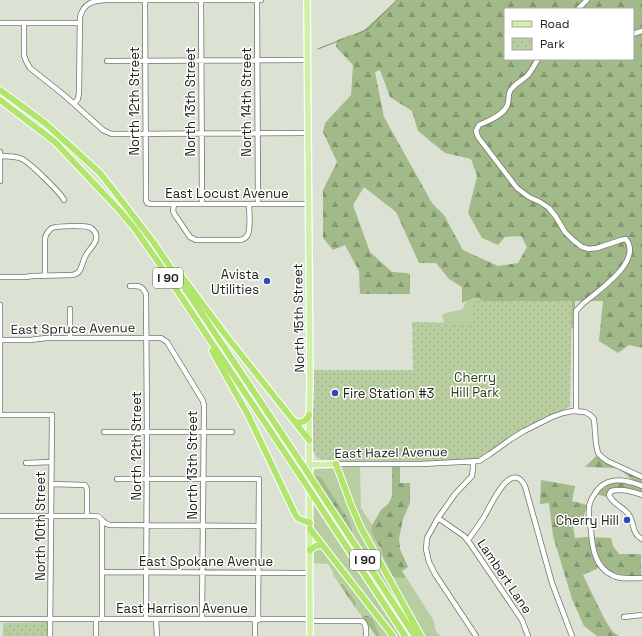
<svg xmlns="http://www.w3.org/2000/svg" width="642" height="636" viewBox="0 0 642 636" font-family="'Space Grotesk',sans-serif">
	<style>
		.green { fill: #b8cea0 }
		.forest { fill: url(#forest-firs); fill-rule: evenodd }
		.park { fill: url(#park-dots) }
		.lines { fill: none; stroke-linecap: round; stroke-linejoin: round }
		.stream { stroke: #7a8f62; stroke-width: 1 }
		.minor-casing { stroke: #70766b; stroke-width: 6 }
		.major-casing { stroke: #fff; stroke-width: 8 }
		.highway-casing { stroke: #fff; stroke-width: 8 }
		.minor { stroke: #fff; stroke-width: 4.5 }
		.major { stroke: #d0efa7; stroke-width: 5.5 }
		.highway { stroke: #b1e56d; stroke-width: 6 }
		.highway-bridge-casing { stroke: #fff; stroke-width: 8; stroke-linecap: butt }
		.highway-bridge { stroke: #b1e56d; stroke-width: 6 }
		.poi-dot { fill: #3248ba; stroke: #fff; stroke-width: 1.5 }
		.labels { text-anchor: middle; stroke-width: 3; stroke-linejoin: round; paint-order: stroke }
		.shield { fill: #fff; stroke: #636461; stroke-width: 1 }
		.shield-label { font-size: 12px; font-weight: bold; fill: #20221d }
		.street-label { font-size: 13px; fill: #20221d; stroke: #fff }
		.poi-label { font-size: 13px; fill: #20221d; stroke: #fff; text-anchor: end }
		.park-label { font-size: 13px; fill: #2e420f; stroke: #fff }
	</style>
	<defs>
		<pattern id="forest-firs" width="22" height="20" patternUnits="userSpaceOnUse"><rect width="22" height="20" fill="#a2b98a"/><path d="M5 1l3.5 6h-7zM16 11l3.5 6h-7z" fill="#849670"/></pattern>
		<pattern id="park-dots" width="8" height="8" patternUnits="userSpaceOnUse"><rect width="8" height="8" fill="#b8cea0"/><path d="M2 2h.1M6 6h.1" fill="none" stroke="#9eb189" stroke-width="1.8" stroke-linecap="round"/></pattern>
	</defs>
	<rect width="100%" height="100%" fill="#dbe2d4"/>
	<path class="green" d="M474,296L481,297L490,312L456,349L443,320L442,315L446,313L463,309C465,302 468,299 474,296Z
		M332,466L336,472L359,528L370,550L405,613L403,611L352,533V528L350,522L322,479L313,476L314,469L315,467Z
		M340,466H357L360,467L361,508L372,525L371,532L374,538L381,548L383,556L403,578L406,577L434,621L435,629L440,636H424L369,540L355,510Z
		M313,504L400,636H395L313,529Z
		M321,548L390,636H381L379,634L372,618L367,616L361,615L355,607L356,602L344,585H340L333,575V572L328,564L313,563L314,550Z"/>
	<path class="forest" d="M397,0H642V348L629,345L618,353L599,341L603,301H575L574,328H561L570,403V406L509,437L483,457L425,462L489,306C476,295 477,296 462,303V287L449,279L436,263H419L396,212L364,187L353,205L370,252L392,272L408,273L410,275V294H360L359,271L345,245L333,250L323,238V190L337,162L323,132L325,123L351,95L353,65L336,47L337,40L363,31ZM505,9H633V59H505ZM380,70L390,97L412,111L418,131L445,153L471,159L477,176L468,213L482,238L498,245L505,237L521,236L527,247L518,263L498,266L463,250L444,215L432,203L384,117L375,72Z
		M596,456L642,479V493C630,489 617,483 607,492L606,497L596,494C604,487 611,480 622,482C626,483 631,485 635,486L634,481L618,468L585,467Z
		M392,466H400V483H410V503L403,519L399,539L400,549L408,567L402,571L406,577L403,578L394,577L392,574L383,556L381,548L374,538L371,532L372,525L381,510L389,503L392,496Z
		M313,476H318L322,479L350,522L352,528V533Z
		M541,480L575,486L572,501L587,505L584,515L585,524L573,526L575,538L586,537L611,538L613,546L619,554H641V577H620L615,576L603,566L583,575L605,620L613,632L619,636H597L584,626L572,599L553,536L549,503L540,504Z
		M342,584L344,585L356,602L355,607L340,585Z
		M361,615L368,616L372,618L379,634L381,636H376Z"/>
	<path class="park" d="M474,301H572L570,406L509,437L483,457L478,459L425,462H369L322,460L317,458L311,447L312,372L314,370H413L412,322L474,323Z
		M50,622V636H3V623Z"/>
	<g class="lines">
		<path class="stream" d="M355,35L368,29L397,0
			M318,49L343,39"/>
		<g class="minor-casing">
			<path id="minor" d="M145,0L146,200L147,203L151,204H308
				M201,0L202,204
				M257,0L258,204
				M578,9L587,0
				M0,23H80
				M24,23V55L26,61L30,68L64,95L103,130L107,132L112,134L307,133
				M633,34L642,31
				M538,59C535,64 532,70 528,75C523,80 514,84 510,91C508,95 509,99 508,103C506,114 489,121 479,125L476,131L478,137L517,188L529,197L540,202L549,208L556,217L565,232L573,240L582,247L589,249L597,248L621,240L626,239C642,260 603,287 590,298C584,302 580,306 576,311V411
				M107,61L307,60
				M74,104L78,99L79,93L80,17C84,3 92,1 105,0H261
				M0,152V181
				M0,156C7,156 15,156 22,159C29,162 61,193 64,200
				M174,204L173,211L175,215L190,237L196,240H241C244,239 247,237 248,234C251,228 249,211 249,204
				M0,277H26L32,276L72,275C82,274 81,265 85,257C87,251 95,246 96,239C97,235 95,231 91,228C86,225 57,226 52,228C48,231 46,234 45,238V275
				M130,286C139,286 142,285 146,294L147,432L146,619
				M0,305V414
				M70,309V338
				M0,340H30L46,338H161L167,342L203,401L204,406L202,619
				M0,415H52L50,636
				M104,432H232
				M473,461V468L472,476L455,494L438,518L427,538L426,549L429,562L435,574L476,636
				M26,463L51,462
				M336,464H421L479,461L490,454L511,439L524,431L552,417L563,413L573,411L585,412L590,415L594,419L596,444L598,453L602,457L607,461L642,477
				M117,479H259L258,620
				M51,484L85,485L87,489V516
				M642,486C625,479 605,475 594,495C591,499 589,504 589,509C588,516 590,524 591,530C592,547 595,567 612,575C620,580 633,578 642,578
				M642,495C632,491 622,488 611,491L609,495C612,504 624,507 629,515C635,524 631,533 642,539
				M0,516H97C103,518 102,524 110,525L259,526
				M438,518L464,536L469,542L522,620L528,636
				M468,540C473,533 479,525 484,517C490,507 511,458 525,486L552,583L572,636
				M102,572L310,573
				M624,617L642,615
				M0,619H305L313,621H362C367,624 366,631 366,636
				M96,619V636
				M102,619V521
				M156,619L157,636
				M255,619V636"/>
		</g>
		<g class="major-casing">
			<path id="major" d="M307,0L310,385L309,415L310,636
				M309,465L336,464"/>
		</g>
		<g class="highway-casing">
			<path id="highway" d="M0,90L45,123L100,173L128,209L154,243L192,299L304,467
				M0,100L55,142L120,211L135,229L158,262L305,483
				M181,275L224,333L309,440
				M212,351L248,415L296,516L299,519L310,523
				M295,422C303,423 305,422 309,415
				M336,464L351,505L361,528L421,636
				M315,484L415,636
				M314,497L405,636
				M310,529L393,636
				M310,550L316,546L322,545"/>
		</g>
		<use href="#minor" class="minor"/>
		<use href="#major" class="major"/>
		<use href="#highway" class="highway"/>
		<g class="highway-bridge-casing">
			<path id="highway-bridge" d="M304,467L315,484
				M305,483L314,497"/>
		</g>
		<use href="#highway-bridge" class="highway-bridge"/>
	</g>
	<g class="poi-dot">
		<circle cx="267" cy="281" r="4"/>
		<circle cx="335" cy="393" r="4"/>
		<circle cx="627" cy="520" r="4"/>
	</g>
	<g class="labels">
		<g class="shield">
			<rect x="153" y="268" width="30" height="20" rx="3"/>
			<rect x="350" y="550" width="30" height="20" rx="3"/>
		</g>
		<g class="shield-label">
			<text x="168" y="282">I 90</text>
			<text x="365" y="564">I 90</text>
		</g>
		<g class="street-label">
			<text transform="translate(134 101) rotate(-90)" y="5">North 12th Street</text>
			<text transform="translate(190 102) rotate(-90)" y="5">North 13th Street</text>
			<text transform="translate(246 102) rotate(-90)" y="5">North 14th Street</text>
			<text x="227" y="198">East Locust Avenue</text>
			<text transform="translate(298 318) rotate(-91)" y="5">North 15th Street</text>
			<text transform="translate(73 328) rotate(-1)" y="5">East Spruce Avenue</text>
			<text transform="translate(136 446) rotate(-90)" y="5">North 12th Street</text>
			<text transform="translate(391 452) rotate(-1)" y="5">East Hazel Avenue</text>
			<text transform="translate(192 465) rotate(-90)" y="5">North 13th Street</text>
			<text transform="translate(40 526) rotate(-90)" y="5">North 10th Street</text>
			<text x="206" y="566">East Spokane Avenue</text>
			<text transform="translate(505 576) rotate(56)" y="5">Lambert Lane</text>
			<text x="182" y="613">East Harrison Avenue</text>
		</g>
		<g class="poi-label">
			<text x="259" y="279">Avista<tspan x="259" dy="15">Utilities</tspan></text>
			<text x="343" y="398" text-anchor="start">Fire Station #3</text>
			<text x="619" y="525">Cherry Hill</text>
		</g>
		<g class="park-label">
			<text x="475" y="382">Cherry<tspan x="475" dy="15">Hill Park</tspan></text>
		</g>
	</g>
	<rect x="504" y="8" width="130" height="52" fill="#ffffff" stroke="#a6a7a5"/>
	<rect x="512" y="21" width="20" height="6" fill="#d0efa7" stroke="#a6a7a5"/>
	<text x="540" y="28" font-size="12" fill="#20221d">Road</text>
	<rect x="512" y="38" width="20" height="12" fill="url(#park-dots)" stroke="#a6a7a5"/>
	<text x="540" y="48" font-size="12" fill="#20221d">Park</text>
</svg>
